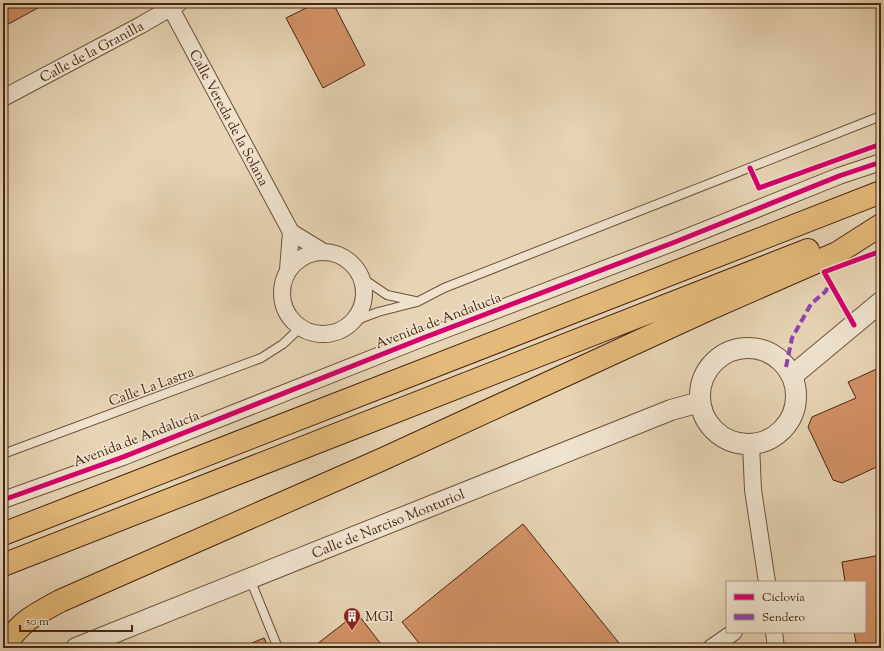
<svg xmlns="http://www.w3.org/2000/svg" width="884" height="651" viewBox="0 0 884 651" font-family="'Sorts Mill Goudy',serif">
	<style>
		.building { fill: #d29166; stroke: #462613 }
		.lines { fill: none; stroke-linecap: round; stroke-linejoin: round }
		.service-casing { stroke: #6e523b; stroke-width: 10 }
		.minor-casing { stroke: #6e523b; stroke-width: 18 }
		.tertiary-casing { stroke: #6e523b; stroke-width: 22 }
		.motorway-casing { stroke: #462613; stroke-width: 24 }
		.service { stroke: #efe3ce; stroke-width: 8 }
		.minor { stroke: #efe3ce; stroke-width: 16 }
		.tertiary { stroke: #efe3ce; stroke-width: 20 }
		.motorway { stroke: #e4ba7a; stroke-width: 22 }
		.quiet { stroke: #8e44ad; stroke-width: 4; stroke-dasharray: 8 4; stroke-linecap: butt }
		.cycleway-casing { stroke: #efe3ce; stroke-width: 8 }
		.cycleway { stroke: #d6006c; stroke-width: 5 }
		.labels { text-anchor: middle; stroke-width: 3.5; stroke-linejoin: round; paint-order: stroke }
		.street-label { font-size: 14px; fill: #462613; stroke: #efe3ce }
		.poi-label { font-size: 14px; fill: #462613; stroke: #efe3ce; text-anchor: start }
	</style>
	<rect width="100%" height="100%" fill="#e7d4b4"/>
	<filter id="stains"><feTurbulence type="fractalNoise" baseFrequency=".005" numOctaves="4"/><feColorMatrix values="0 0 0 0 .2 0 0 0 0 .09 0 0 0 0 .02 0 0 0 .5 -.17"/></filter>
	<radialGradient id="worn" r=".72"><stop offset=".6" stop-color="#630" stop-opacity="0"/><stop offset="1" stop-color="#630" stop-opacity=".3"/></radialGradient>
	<path class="building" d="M3,3H47L3,27Z
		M316,3H333L365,65L323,88L286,18Z
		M881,367V465L842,483L833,480L808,427L812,417L856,398L848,382Z
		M523,524L623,648H423L402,622Z
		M881,555V648H857L854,632H865V582H845L842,562Z
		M357,613L384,648H312Z
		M264,638L269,648H240Z"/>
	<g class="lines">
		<g class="service-casing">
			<path id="service" d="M362,278L387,295L415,301
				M354,321L378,312L417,302L444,288L881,116
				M3,454L261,358L283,344L300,328
				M250,579L278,648"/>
		</g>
		<g class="minor-casing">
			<g id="minor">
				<path id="s1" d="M168,3L291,232L288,270"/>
				<path id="s2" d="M3,98L141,25L179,3"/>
				<path d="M291,232L322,251"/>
				<circle cx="323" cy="293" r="41"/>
				<path d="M751,444L753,490L767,582"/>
				<path d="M3,500L123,457L423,338L675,242L839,176L881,162"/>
				<path d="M774,632L776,648"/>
				<path d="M711,648L734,632"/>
			</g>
		</g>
		<g class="tertiary-casing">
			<g id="tertiary">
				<circle cx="748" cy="396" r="48"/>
				<path d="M792,376L881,302"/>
				<path id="s3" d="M76,648L671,410L700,402"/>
			</g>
		</g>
		<g class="motorway-casing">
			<path id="motorway" d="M3,534L881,192
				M3,565L808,250
				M4,648C19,622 34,615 60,601L383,459L709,309L837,253L881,225"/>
		</g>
		<use href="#service" class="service"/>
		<use href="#minor" class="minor"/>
		<use href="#tertiary" class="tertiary"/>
		<use href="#motorway" class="motorway"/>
		<path class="quiet" d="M786,367L792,338L811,304L826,291L829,281"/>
		<g class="cycleway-casing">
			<path id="cycleway" d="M750,168L759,188L878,145L881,152
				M854,325L824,272L881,251
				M3,500L123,457L423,338L675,242L839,176L881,162"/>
		</g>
		<use href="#cycleway" class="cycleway"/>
	</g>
	<defs>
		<g id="building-pin" transform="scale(0.9)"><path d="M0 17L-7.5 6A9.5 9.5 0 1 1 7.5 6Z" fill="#8f2418" stroke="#efe3ce"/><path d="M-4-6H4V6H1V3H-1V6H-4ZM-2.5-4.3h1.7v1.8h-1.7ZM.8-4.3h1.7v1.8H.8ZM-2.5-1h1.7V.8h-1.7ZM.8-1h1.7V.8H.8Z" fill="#fff"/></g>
	</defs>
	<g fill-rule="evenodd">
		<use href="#building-pin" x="352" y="616"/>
	</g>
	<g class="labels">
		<g class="street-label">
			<text dy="5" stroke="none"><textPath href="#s2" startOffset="100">Calle de la Granilla</textPath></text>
			<text dy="5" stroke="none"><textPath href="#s1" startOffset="130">Calle Vereda de la Solana</textPath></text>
			<text transform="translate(438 320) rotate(-21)" y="5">Avenida de Andalucía</text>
			<text transform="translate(151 386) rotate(-20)" y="5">Calle La Lastra</text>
			<text transform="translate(136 438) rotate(-21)" y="5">Avenida de Andalucía</text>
			<text dy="5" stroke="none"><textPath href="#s3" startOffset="336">Calle de Narciso Monturiol</textPath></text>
		</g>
		<g class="poi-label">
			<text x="365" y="621">MGI</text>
		</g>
	</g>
	<rect width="884" height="651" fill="none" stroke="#e7d4b4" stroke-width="16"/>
	<rect x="4" y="4" width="876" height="643" fill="none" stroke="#462613" stroke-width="2"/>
	<rect x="8" y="8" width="868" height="635" fill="none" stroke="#462613"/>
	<rect x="726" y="581" width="140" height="52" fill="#efe3ce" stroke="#ab9783"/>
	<rect x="734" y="594" width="20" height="6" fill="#d6006c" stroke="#ab9783"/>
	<text x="762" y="601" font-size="12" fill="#462613">Ciclovía</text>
	<rect x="734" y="614" width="20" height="6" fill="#8e44ad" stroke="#ab9783"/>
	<text x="762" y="621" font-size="12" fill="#462613">Sendero</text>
	<path d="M20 625v6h112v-6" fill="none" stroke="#462613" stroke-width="2"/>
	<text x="26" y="625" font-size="12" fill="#462613" stroke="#efe3ce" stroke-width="3" paint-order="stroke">50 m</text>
	<rect width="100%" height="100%" filter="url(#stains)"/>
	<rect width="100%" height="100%" fill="url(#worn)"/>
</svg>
